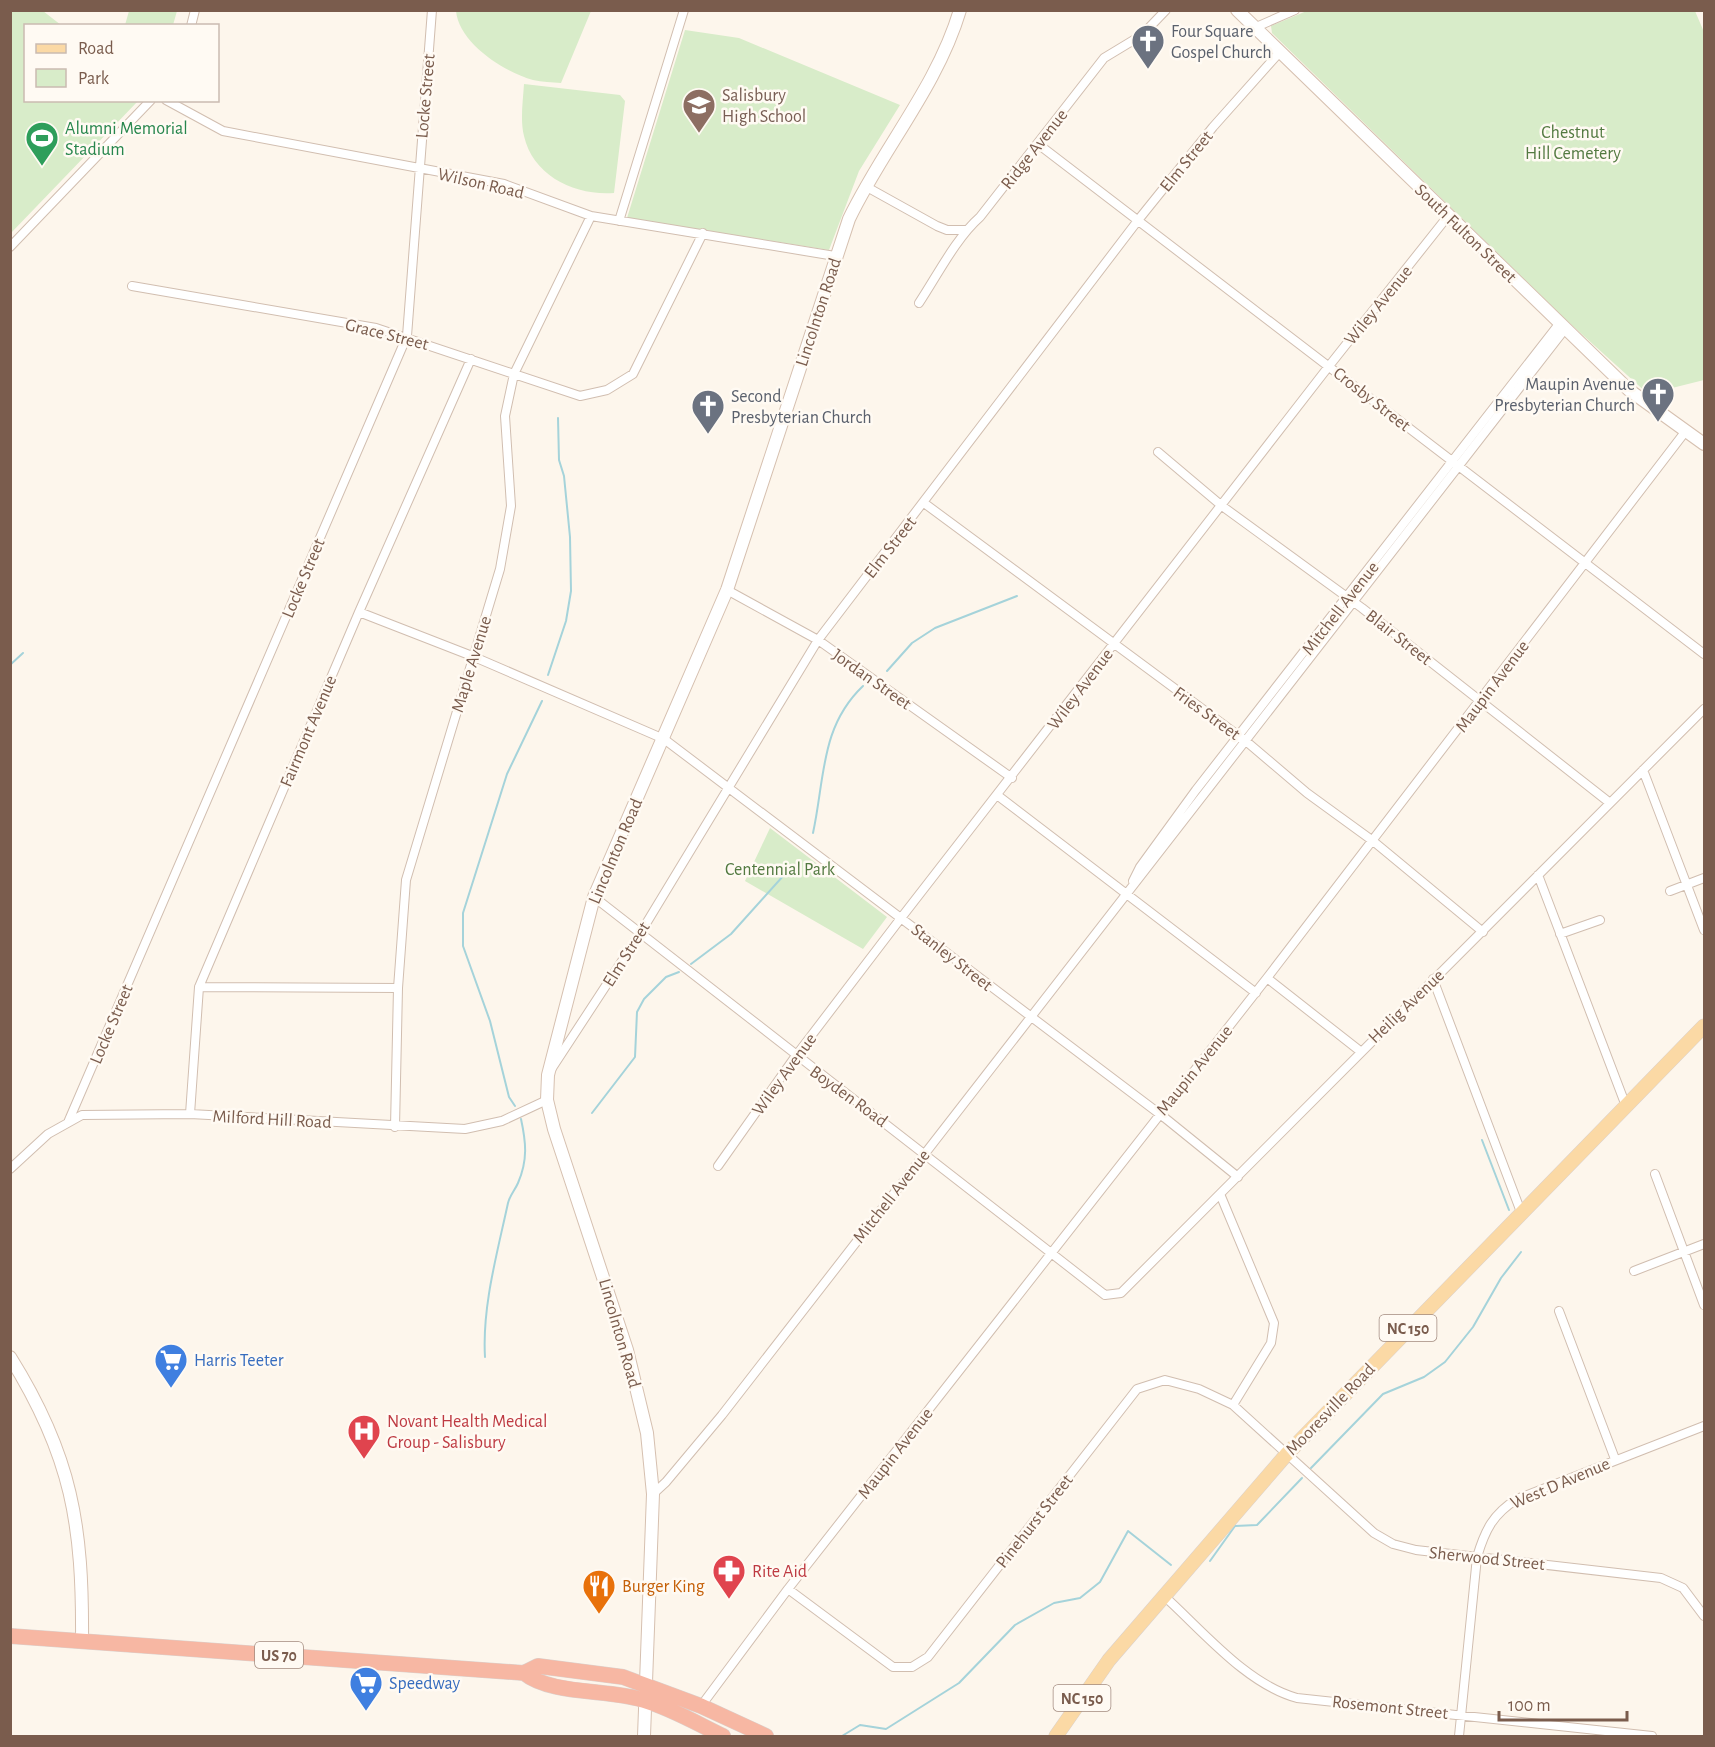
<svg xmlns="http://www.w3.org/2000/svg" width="1715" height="1747" viewBox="0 0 1715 1747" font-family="'Alegreya Sans',sans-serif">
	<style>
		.green { fill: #d8ecc9 }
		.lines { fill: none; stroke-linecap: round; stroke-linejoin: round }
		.stream { stroke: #a5d3da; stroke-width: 2 }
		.street-casing { stroke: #d1beb0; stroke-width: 10 }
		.secondary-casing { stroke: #d6c0b0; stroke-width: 14 }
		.primary-casing { stroke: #dad1cd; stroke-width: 15 }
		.highway-casing { stroke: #dad1cd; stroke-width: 16 }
		.street { stroke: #fff; stroke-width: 8 }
		.secondary { stroke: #fff; stroke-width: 12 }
		.primary { stroke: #fbd9a5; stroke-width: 14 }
		.highway { stroke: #f7b7a3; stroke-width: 15 }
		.labels { text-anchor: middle; stroke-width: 5; stroke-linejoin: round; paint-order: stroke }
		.shield { fill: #fffaf3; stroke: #a28b7f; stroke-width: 1.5 }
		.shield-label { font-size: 16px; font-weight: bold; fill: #7a5c4d }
		.worship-label { font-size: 18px; fill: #5b616d; stroke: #fffaf3; text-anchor: start }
		.education-label { font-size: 18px; fill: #785e54; stroke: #fffaf3; text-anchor: start }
		.street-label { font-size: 18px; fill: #7a5c4d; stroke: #fffaf3 }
		.leisure-label { font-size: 18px; fill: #27864d; stroke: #fffaf3; text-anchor: start }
		.park-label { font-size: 18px; fill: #537a41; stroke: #fffaf3 }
		.shop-label { font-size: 18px; fill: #366cbe; stroke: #fffaf3; text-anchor: start }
		.health-label { font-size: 18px; fill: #be3a42; stroke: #fffaf3; text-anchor: start }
		.food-label { font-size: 18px; fill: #c56008; stroke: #fffaf3; text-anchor: start }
	</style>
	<rect width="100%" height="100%" fill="#fdf6ec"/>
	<path class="green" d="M11,10L43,11L61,25L26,26V100L138,101L11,233Z
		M1309,10L1695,11L1704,32V380L1648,394L1564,318L1272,33L1271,26Z
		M129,11V10L177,11L173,25H125Z
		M456,11V10L591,11L561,83C552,82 542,82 533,80C504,72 459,43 456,11Z
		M685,30L739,38L900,105L859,171L829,250L627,218Z
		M524,84L620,95L625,101L614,193C575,196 533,176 524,136C520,120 523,101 524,84Z
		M770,828L887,917L863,949L745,881Z"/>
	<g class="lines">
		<path class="stream" d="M10,665L23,653
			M887,671L912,643L935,628L1017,596
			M548,675L566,621L571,591L570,537L564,476L559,460L558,418
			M813,833C825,778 820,727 863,686
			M691,964L731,934L793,865
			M515,1106L509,1097L490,1021L463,946V913L507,774L542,701
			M592,1113L635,1057L637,1012L644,999L666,977L679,972
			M1482,1140L1509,1210
			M485,1357C482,1307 497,1254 508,1203C510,1195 515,1190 518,1183C528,1160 526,1142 521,1119
			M1311,1468L1383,1394L1424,1377L1445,1362L1473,1327L1501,1278L1521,1252
			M1210,1561L1235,1526L1257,1525L1302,1478
			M842,1736L860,1725L886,1729L959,1683L1015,1625L1054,1603L1080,1598L1100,1582L1128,1531L1171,1565"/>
		<g class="street-casing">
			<path id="street" d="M191,26L195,10
				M1254,28L1295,10
				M166,100L223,131L504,184L591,216L835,256
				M1038,144L1704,654
				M865,186L937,226L947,230H965
				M619,221L684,10
				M10,247L151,100
				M132,286L376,328L580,396L607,390L633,374L703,233
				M919,303C937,276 956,238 980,217L1104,58L1142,35L1166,10
				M1158,452L1222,506L1362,608L1610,803
				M924,503L1247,742L1307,793L1373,841L1483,932
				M727,590L818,640L1012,778
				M359,612L472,656L664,739L1165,1118L1238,1177
				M1643,770L1704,930
				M997,795L1256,993
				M1538,875L1626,1106
				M1133,881L1140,867L1196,790L1559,324
				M1670,891L1704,878
				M594,897L1105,1295L1121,1293C1316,1098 1509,902 1704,709
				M1560,934L1600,920
				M1267,978L1360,1051
				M1433,979L1521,1212
				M199,987L398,988
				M552,1068L641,932L818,640L1139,219L1213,127L1279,53
				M190,1114L199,987L359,612L471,359
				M69,1120L407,336L432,10
				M395,1127L398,988L406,880L500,569L511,506L505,416L514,374L591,216
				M718,1166L795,1057L901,918L1329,366L1448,216
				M10,1169L48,1134L82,1115L190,1114L465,1129L502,1121L547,1100
				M1655,1174L1704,1305
				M1220,1194L1274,1323L1271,1343L1233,1405
				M1634,1271L1704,1244
				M1559,1311L1615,1459
				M653,1494L666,1482L722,1415L1565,329
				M788,1589L893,1667H912L928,1657L1137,1389L1165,1380L1199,1389L1233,1405L1374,1533L1393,1544L1416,1550L1661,1578L1683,1588L1704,1616
				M1163,1595C1202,1630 1246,1684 1297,1698L1652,1736
				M701,1706L788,1589L1267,978L1685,432
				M1459,1736L1477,1557C1485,1530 1493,1514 1517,1499L1704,1426"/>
		</g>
		<g class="secondary-casing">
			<path id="secondary" d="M1237,10L1629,390L1704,444
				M10,1357C72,1456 83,1526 82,1641
				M644,1736L653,1494L647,1433L627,1350L554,1129L547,1100L548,1075L594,897L727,590L849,219C883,148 937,87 960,10"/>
		</g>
		<g class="primary-casing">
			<path id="primary" d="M1056,1736L1109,1660L1286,1455L1704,1026"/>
		</g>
		<g class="highway-casing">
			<path id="highway" d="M10,1636L524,1673L538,1666L623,1677L701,1706L766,1736
				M524,1673C551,1695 608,1689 643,1700C671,1708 698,1724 723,1736"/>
		</g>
		<use href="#street" class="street"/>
		<use href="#secondary" class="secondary"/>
		<use href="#primary" class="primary"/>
		<use href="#highway" class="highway"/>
	</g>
	<defs>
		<g id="church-pin" transform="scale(1.725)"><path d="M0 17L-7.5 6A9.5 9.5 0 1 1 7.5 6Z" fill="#6b7280" stroke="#fffaf3"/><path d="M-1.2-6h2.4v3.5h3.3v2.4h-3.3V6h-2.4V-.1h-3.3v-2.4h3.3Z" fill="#fff"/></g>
		<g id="school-pin" transform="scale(1.725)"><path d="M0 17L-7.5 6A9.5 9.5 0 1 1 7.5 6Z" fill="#8d6e63" stroke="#fffaf3"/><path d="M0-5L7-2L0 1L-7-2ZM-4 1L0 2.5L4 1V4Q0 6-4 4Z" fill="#fff"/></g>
		<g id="stadium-pin" transform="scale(1.725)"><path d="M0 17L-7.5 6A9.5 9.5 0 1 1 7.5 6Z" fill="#2e9e5b" stroke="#fffaf3"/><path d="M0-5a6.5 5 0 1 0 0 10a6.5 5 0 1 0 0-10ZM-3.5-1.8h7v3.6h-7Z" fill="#fff"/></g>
		<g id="supermarket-pin" transform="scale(1.725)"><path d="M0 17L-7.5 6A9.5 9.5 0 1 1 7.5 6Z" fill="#3f7fe0" stroke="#fffaf3"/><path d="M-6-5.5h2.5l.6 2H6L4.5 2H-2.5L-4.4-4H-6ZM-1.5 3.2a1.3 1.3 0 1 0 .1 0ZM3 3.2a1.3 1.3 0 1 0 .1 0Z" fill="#fff"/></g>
		<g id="hospital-pin" transform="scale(1.725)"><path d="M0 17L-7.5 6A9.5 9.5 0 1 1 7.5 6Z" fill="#e0444e" stroke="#fffaf3"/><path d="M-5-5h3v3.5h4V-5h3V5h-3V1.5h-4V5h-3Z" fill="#fff"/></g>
		<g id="pharmacy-pin" transform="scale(1.725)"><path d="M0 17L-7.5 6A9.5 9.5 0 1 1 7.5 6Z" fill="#e0444e" stroke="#fffaf3"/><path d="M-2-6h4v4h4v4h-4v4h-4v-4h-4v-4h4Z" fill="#fff"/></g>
		<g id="restaurant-pin" transform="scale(1.725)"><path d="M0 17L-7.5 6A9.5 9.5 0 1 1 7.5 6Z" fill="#e8710a" stroke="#fffaf3"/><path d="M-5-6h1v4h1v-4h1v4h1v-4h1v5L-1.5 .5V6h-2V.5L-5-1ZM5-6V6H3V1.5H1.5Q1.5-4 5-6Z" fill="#fff"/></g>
	</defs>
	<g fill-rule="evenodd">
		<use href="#church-pin" x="1148" y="41"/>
		<use href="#school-pin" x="699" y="105"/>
		<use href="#stadium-pin" x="42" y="138"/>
		<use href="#church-pin" x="1658" y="394"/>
		<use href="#church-pin" x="708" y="406"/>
		<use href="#supermarket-pin" x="171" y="1360"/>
		<use href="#hospital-pin" x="364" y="1431"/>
		<use href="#pharmacy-pin" x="729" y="1571"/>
		<use href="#restaurant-pin" x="599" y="1586"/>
		<use href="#supermarket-pin" x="366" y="1683"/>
	</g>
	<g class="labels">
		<g class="shield">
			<rect x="1379.5" y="1315" width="57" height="26" rx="4.5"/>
			<rect x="255" y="1642" width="48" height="26" rx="4.5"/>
			<rect x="1053.5" y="1685" width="57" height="26" rx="4.5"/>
		</g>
		<g class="shield-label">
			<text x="1408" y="1334">NC 150</text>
			<text x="279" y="1661">US 70</text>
			<text x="1082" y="1704">NC 150</text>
		</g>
		<g class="worship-label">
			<text x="1171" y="37">Four Square<tspan x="1171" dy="21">Gospel Church</tspan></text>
			<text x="1635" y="390" text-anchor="end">Maupin Avenue<tspan x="1635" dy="21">Presbyterian Church</tspan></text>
			<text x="731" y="402">Second<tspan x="731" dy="21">Presbyterian Church</tspan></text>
		</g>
		<g class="education-label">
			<text x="722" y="101">Salisbury<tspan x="722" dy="21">High School</tspan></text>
		</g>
		<g class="street-label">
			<text transform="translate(425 96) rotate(-85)" y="6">Locke Street</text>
			<text transform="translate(1034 149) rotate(-52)" y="6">Ridge Avenue</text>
			<text transform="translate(1186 161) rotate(-51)" y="6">Elm Street</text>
			<text transform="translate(481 183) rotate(13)" y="6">Wilson Road</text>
			<text transform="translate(1466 233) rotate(44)" y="6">South Fulton Street</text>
			<text transform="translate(1378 305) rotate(-51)" y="6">Wiley Avenue</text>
			<text transform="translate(818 312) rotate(-72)" y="6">Lincolnton Road</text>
			<text transform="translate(387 334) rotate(14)" y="6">Grace Street</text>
			<text transform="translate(1372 399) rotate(38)" y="6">Crosby Street</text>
			<text transform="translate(890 547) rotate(-52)" y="6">Elm Street</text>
			<text transform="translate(303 578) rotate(-67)" y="6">Locke Street</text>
			<text transform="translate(1340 608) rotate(-52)" y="6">Mitchell Avenue</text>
			<text transform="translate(1399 637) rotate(38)" y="6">Blair Street</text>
			<text transform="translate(471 664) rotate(-73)" y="6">Maple Avenue</text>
			<text transform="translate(872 679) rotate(35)" y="6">Jordan Street</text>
			<text transform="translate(1492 686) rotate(-53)" y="6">Maupin Avenue</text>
			<text transform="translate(1080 689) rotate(-53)" y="6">Wiley Avenue</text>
			<text transform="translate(1207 713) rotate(36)" y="6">Fries Street</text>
			<text transform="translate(308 731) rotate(-67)" y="6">Fairmont Avenue</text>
			<text transform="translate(615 851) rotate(-67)" y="6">Lincolnton Road</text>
			<text transform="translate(626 954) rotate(-58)" y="6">Elm Street</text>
			<text transform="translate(952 957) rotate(38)" y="6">Stanley Street</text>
			<text transform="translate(1406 1006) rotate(-44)" y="6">Heilig Avenue</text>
			<text transform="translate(111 1024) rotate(-67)" y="6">Locke Street</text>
			<text transform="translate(1194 1070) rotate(-51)" y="6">Maupin Avenue</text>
			<text transform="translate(784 1074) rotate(-54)" y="6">Wiley Avenue</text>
			<text transform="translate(849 1096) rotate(36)" y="6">Boyden Road</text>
			<text transform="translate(272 1119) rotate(3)" y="6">Milford Hill Road</text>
			<text transform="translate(891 1196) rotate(-52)" y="6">Mitchell Avenue</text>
			<text transform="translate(620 1333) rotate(74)" y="6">Lincolnton Road</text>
			<text transform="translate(1330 1409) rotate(-46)" y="6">Mooresville Road</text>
			<text transform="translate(895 1453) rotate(-52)" y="6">Maupin Avenue</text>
			<text transform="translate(1560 1483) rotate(-23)" y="6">West D Avenue</text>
			<text transform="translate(1034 1521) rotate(-52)" y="6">Pinehurst Street</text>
			<text transform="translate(1487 1558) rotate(6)" y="6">Sherwood Street</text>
			<text transform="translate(1390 1707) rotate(6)" y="6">Rosemont Street</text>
		</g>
		<g class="leisure-label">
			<text x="65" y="134">Alumni Memorial<tspan x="65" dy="21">Stadium</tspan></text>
		</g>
		<g class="park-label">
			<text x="1573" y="138">Chestnut<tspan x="1573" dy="21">Hill Cemetery</tspan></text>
			<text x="780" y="875">Centennial Park</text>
		</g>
		<g class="shop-label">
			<text x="194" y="1366">Harris Teeter</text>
			<text x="389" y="1689">Speedway</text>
		</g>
		<g class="health-label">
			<text x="387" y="1427">Novant Health Medical<tspan x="387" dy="21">Group - Salisbury</tspan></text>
			<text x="752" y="1577">Rite Aid</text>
		</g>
		<g class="food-label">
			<text x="622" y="1592">Burger King</text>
		</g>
	</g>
	<rect width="1715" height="1747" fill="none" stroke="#7a5c4d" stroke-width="24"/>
	<rect x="24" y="24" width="195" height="78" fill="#fffaf3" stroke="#cabbb1" stroke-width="1.5"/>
	<rect x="36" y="44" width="30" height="9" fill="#fbd9a5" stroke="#cabbb1" stroke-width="1.5"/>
	<text x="78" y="54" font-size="18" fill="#7a5c4d">Road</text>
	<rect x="36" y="69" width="30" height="18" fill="#d8ecc9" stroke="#cabbb1" stroke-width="1.5"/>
	<text x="78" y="84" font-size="18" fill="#7a5c4d">Park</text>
	<path d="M1499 1711v9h128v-9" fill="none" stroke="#7a5c4d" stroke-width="3"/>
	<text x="1508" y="1711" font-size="18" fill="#7a5c4d" stroke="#fffaf3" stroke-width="4.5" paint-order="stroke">100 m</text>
</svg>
